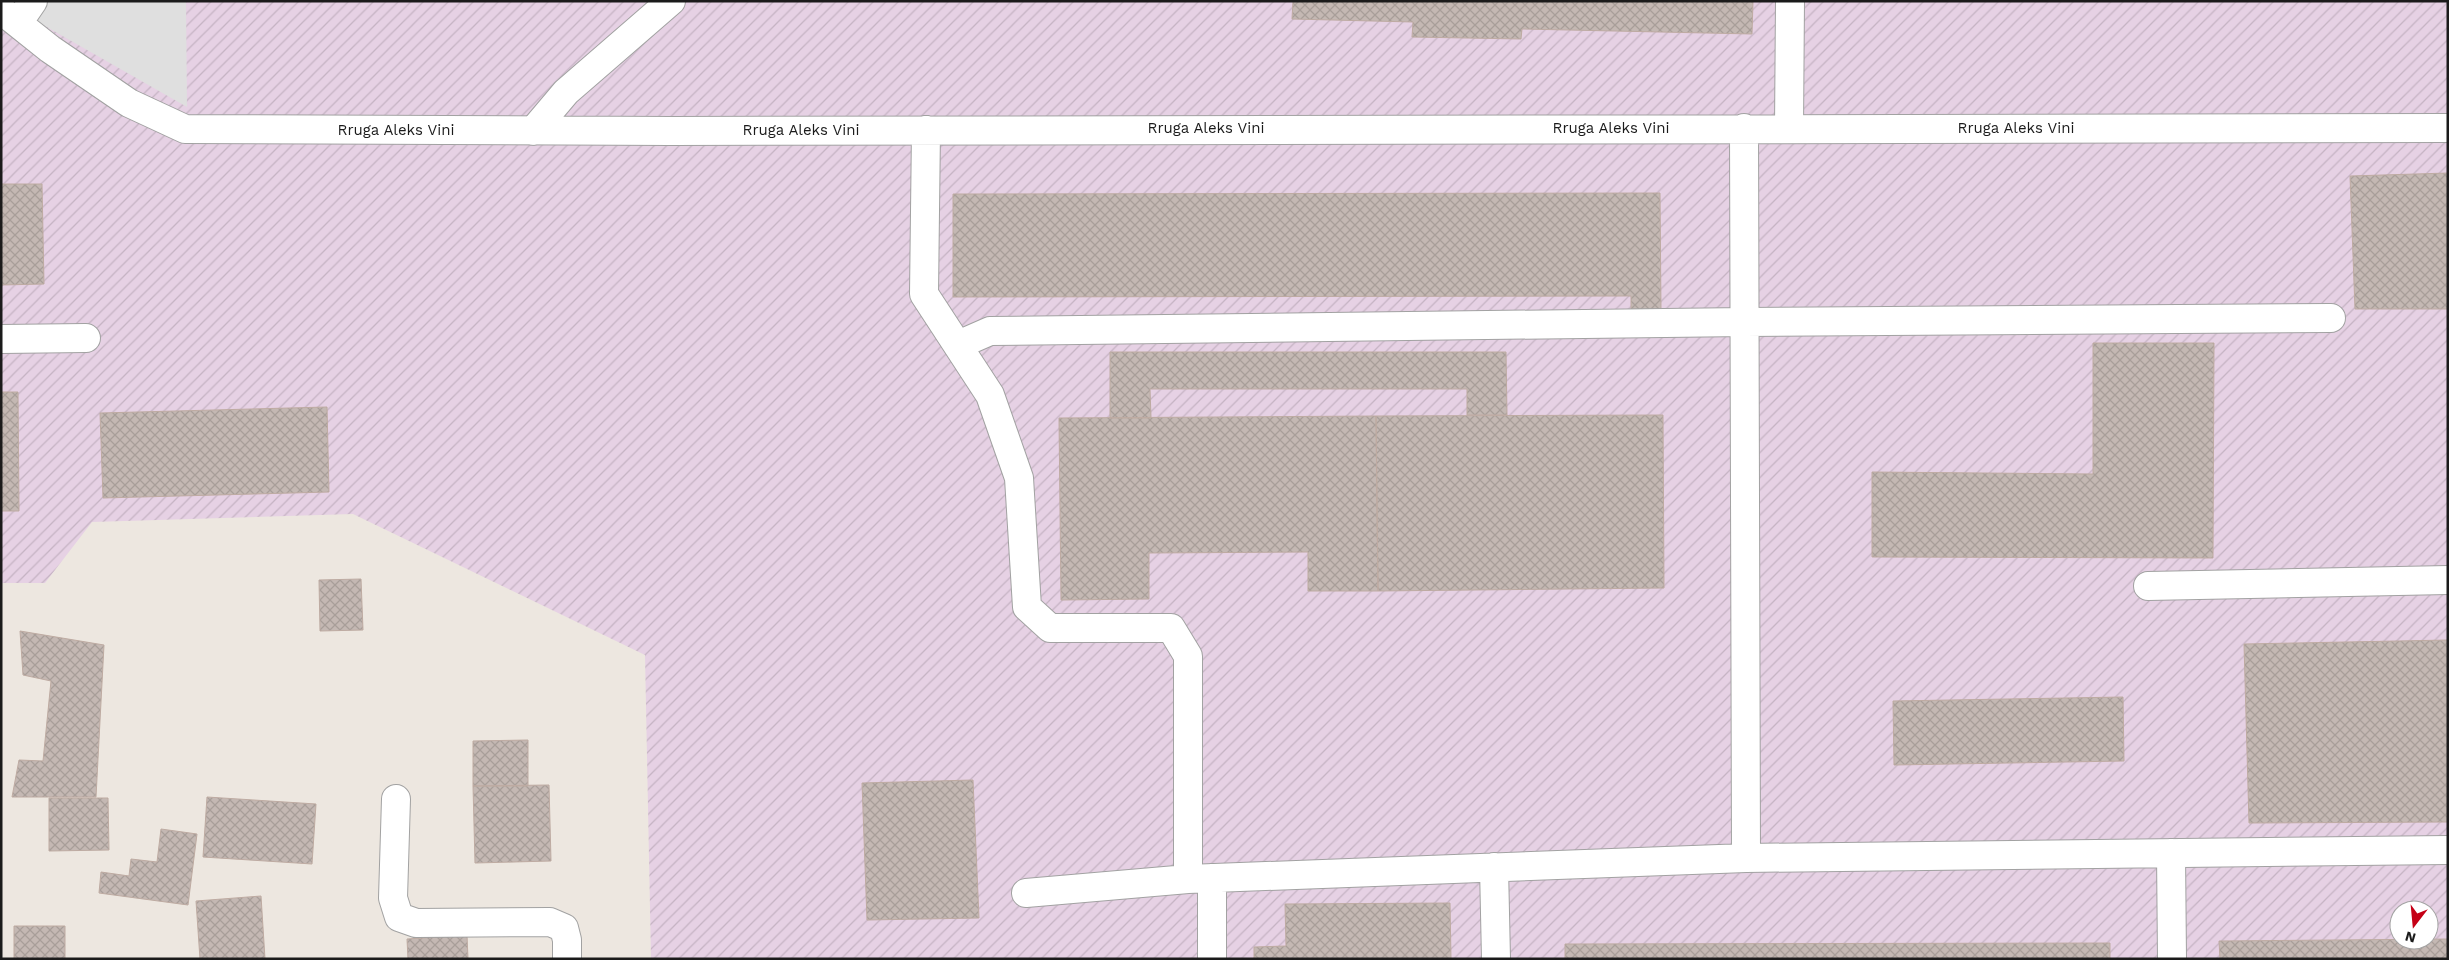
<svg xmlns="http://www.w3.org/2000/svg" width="2449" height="960" viewBox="0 0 2449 960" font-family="'Work Sans',sans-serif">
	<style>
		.industrial { fill: url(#industrial-furrows); fill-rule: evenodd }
		.parking { fill: #dfdfdf }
		.building { fill: url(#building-cross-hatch); stroke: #beaba2 }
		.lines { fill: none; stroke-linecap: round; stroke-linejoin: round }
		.minor-casing { stroke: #a2a2a2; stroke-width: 30 }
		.minor { stroke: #fff; stroke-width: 28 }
		.labels { text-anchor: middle; stroke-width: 5; stroke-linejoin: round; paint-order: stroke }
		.street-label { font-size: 15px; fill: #1b1b1b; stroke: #fff }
	</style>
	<defs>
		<pattern id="industrial-furrows" width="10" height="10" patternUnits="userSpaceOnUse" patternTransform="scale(1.25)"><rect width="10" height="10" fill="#e6d1e4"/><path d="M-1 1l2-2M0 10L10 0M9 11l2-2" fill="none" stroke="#c5b3c3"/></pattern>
		<pattern id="building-cross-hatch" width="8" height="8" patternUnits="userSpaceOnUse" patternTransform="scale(1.25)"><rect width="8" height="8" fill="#c4b8b3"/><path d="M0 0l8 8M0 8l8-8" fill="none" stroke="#a89e99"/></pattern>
	</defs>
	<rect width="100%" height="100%" fill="#ede7e0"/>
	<path class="industrial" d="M1,1H2448V959H651L645,655L353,514L92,522L45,583H1ZM2399,910H2429V940H2399Z"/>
	<path class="parking" d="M46,1H186L187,107L31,18Z"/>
	<path class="building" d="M1293,1H1753L1752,34L1522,29L1521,39L1412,37L1413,22L1292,19Z
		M2448,173V309H2355L2350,176Z
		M1,184H42L44,284L1,285Z
		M1660,193L1661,312H1631V296L953,297V194Z
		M2093,343H2214L2213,558L1872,557V472L2093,474Z
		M1110,352H1506L1507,415H1467V389H1150L1151,418H1110Z
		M1,392H18L19,511H1Z
		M327,407L329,492L103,498L100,413Z
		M1663,415L1664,588L1378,591L1376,416Z
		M1376,416L1378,591H1308V552L1149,553V599L1061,600L1059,418Z
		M361,579L363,630L320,631L319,580Z
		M20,631L104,645L96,797H12L19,760L43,761L51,681L23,675Z
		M2448,640V822L2249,823L2244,644Z
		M2123,697L2124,761L1894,765L1893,701Z
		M528,740V786H473V741Z
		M973,780L979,918L867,920L862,783Z
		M549,785L551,861L475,863L473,786Z
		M207,797L316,804L312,864L203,857Z
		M49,798H108L109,850L49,851Z
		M161,829L197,834L188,905L99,893L101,872L129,876L131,859L157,862Z
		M261,896L265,959H200L196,901Z
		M1450,903L1451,959H1254V947L1286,946L1285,904Z
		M14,926H65V959H14Z
		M467,935L468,959H408L407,939Z
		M2448,939V959H2220L2219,941Z
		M2110,943V959H1565V944Z"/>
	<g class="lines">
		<g class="minor-casing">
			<path id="minor" d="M1,10L50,49L129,103L185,129L671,131L2448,128
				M18,23L33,1
				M1744,128L1746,858
				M1789,128L1790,1
				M926,130L924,294L990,395L1019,478L1027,607L1050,628H1171L1188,656V879
				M533,131L566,92L671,1
				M1,339L86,338
				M958,345L990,331L1745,322L2331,318
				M2148,586L2448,580
				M396,799L393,898L399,917L416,923L550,922L564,928L567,940V959
				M2171,853L2172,959
				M1494,867L1496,959
				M1026,893L1188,879L1746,858L2448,850
				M1212,959V878"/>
		</g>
		<use href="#minor" class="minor"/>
	</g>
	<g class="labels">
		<g class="street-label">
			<text x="1206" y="133">Rruga Aleks Vini</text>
			<text x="1611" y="133">Rruga Aleks Vini</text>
			<text x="2016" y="133">Rruga Aleks Vini</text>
			<text x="396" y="135">Rruga Aleks Vini</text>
			<text x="801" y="135">Rruga Aleks Vini</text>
		</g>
	</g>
	<rect width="2449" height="960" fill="none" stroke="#1b1b1b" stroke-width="5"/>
	<g transform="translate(2414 925) rotate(196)"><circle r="24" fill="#ffffff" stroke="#a4a4a4"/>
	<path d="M0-4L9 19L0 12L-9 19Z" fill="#c50016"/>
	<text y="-8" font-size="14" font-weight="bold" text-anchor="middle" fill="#1b1b1b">N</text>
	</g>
</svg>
